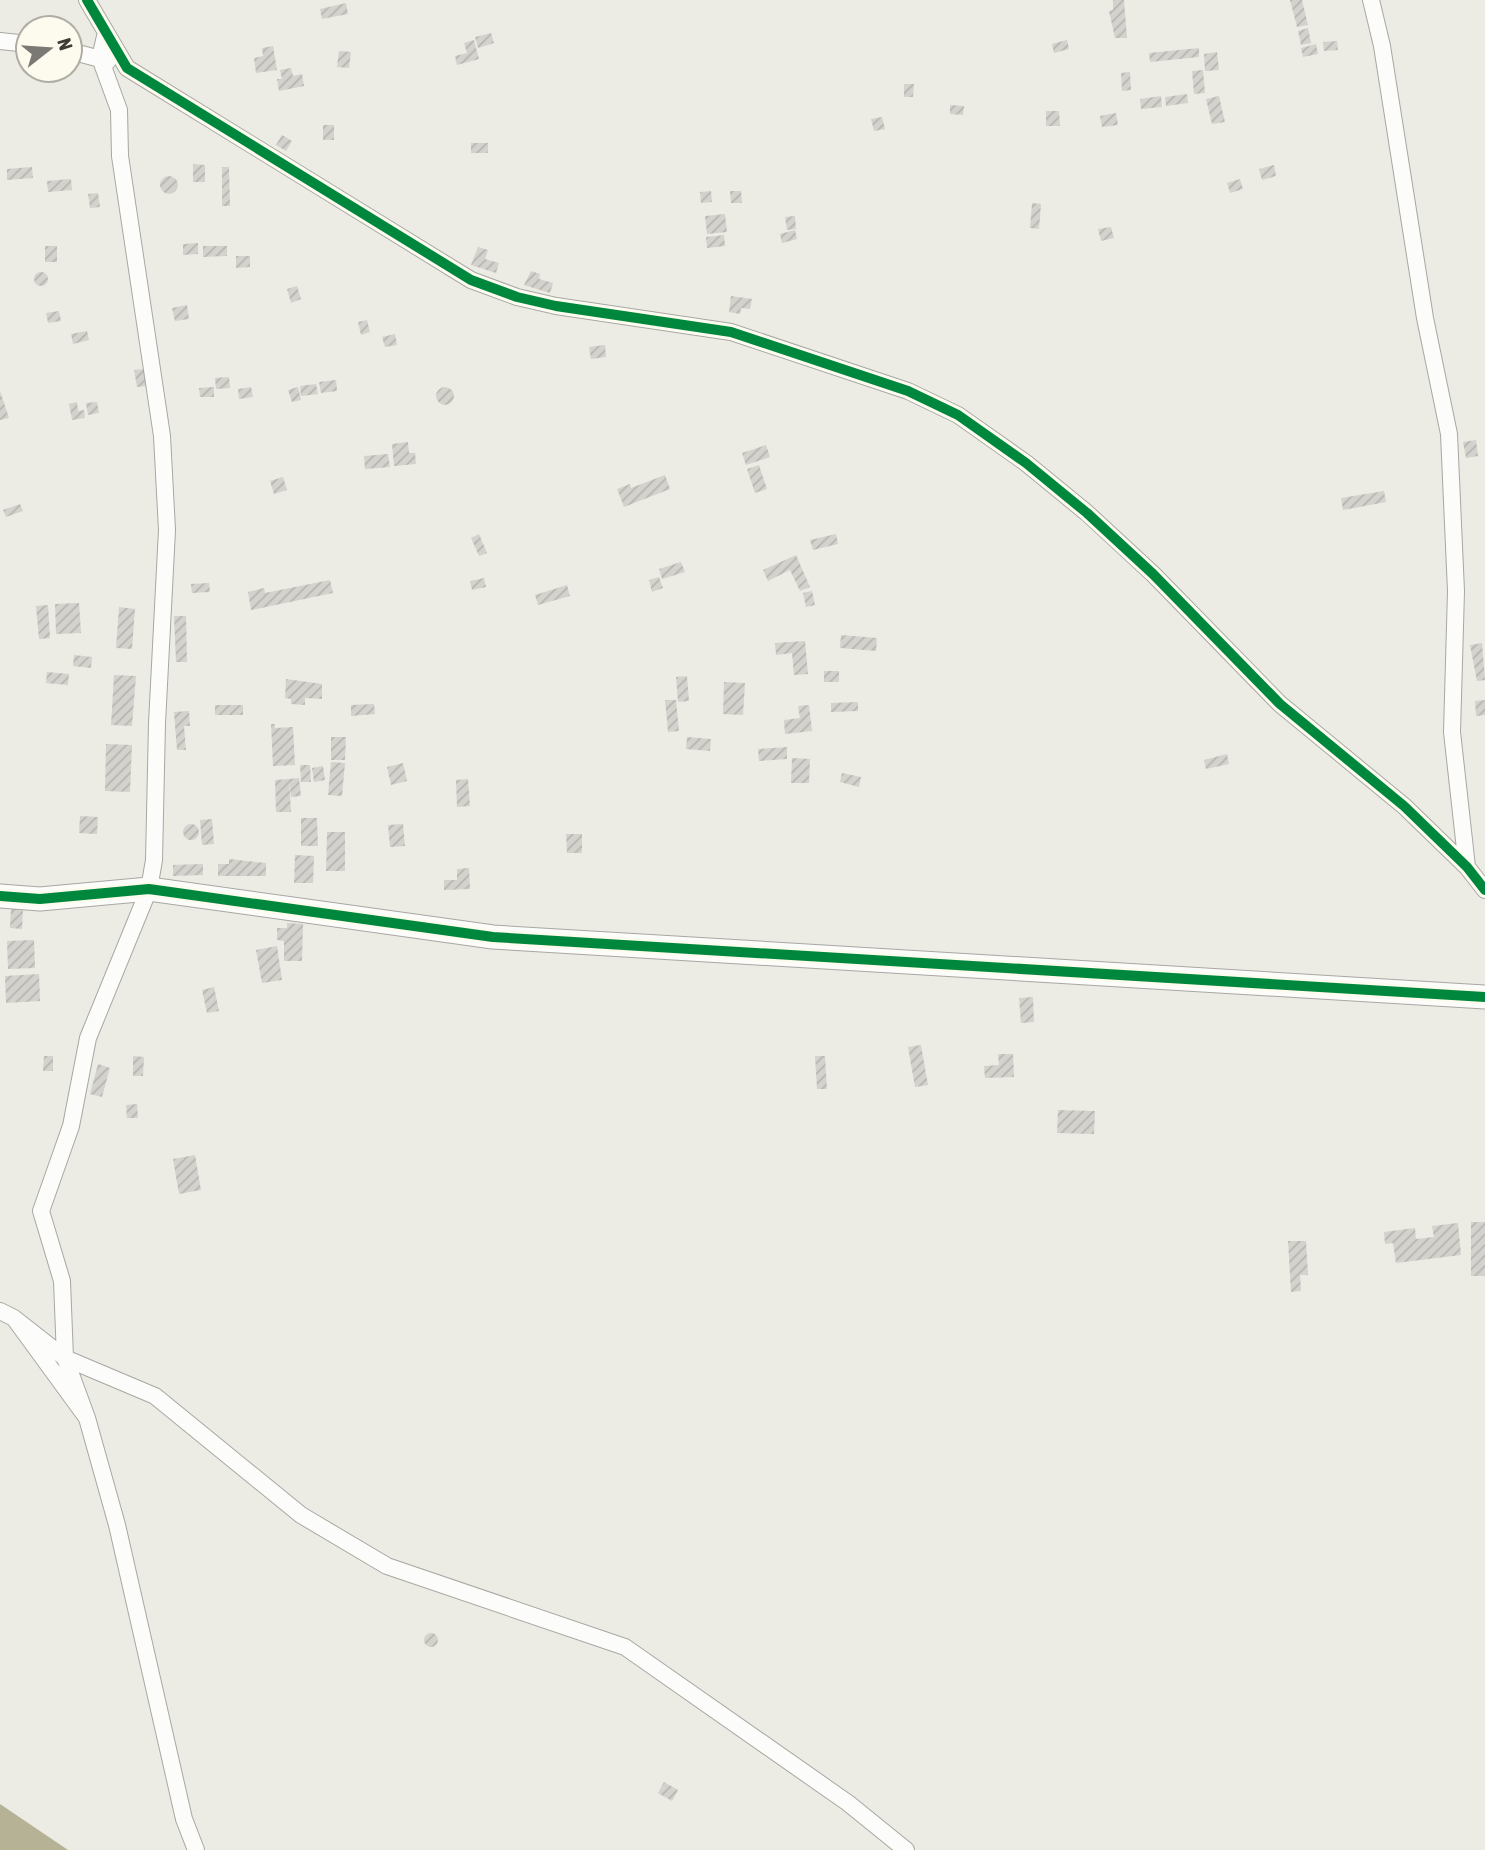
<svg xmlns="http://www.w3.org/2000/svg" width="1485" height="1850" viewBox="0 0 1485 1850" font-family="'Asap Condensed',sans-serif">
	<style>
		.water { fill: #b6b296 }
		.building { fill: url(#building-hatch) }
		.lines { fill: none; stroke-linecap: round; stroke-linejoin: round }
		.street-casing { stroke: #a8a7a2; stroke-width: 18 }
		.secondary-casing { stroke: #a8a7a2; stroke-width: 25 }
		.street { stroke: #fcfcfb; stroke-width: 16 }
		.secondary { stroke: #fcfcfb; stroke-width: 23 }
		.cycleway-casing { stroke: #fdfbed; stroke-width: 15 }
		.cycleway { stroke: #00873e; stroke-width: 10 }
	</style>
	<defs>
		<pattern id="building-hatch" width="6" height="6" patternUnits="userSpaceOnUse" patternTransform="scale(1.75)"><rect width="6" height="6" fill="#d3d2cd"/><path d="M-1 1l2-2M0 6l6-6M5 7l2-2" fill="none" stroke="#b6b5b1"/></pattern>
	</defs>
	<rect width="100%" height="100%" fill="#ecebe4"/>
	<path class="water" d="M0,1804L68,1850H0Z"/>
	<path class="building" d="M1113,0H1124L1127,38H1115L1109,11L1113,10Z
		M1290,0H1302L1308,25L1297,27Z
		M346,3L348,14L322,19L320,9Z
		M1308,28L1311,43L1301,45L1298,31Z
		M491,33L494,43L478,48L475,37Z
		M474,40L479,59L457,65L455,56L467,53L464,43Z
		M1067,40L1069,49L1054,53L1052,44Z
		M1337,41L1338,50L1324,51L1323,42Z
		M1316,44L1318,54L1303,57L1301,48Z
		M273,46L277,70L256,73L254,58L263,56L262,48Z
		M1199,48V57L1150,62L1149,53Z
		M339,51L351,52L349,68L337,67Z
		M1217,52L1219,70L1205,71L1204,54Z
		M291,68L293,76L302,74L304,86L279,91L277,79H282L280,70Z
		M1203,70L1205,93L1194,94L1192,71Z
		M1130,72L1131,90L1122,91L1121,73Z
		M904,84H914L913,97H904Z
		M1187,94L1188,103L1166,106L1165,97Z
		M1161,96L1162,107L1141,109L1140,99Z
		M1219,96L1225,122L1212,124L1206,99Z
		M950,105L964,106L963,115L950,114Z
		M1046,111H1059L1060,126H1046Z
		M1116,113L1118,125L1102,127L1100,116Z
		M882,117L885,129L874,131L871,119Z
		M323,125H334V140H323Z
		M282,135L292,141L286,151L276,145Z
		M471,143H488V153H471Z
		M193,164L205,165V182H193Z
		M1274,165L1276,176L1262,180L1259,169Z
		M32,167L33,178L7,180V169Z
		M222,167H229L230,206H222Z
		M160 185a9 9 0 1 1 18 0a9 9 0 1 1-18 0Z
		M71,179L72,190L48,192L47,181Z
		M1240,179L1243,189L1230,193L1227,183Z
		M711,191L712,202L701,203L700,192Z
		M730,191H741L742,203H731Z
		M98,193L100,207L90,208L88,194Z
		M1032,203L1041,204L1039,229L1030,228Z
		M725,214L727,232L707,234L705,216Z
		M795,216L796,229L787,230L785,217Z
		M1111,227L1114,238L1101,241L1098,229Z
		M795,230L797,239L782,243L780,234Z
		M724,235L725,246L707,248L706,237Z
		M198,243V254L183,255V244Z
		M45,246H57V262H45Z
		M203,246H227V256L203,257Z
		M478,247L488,250L485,259L499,263L496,273L471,265Z
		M236,256H250V267L236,268Z
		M531,271L540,274L539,279L553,283L550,293L524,285Z
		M34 279a7 7 0 1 1 14 0a7 7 0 1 1-14 0Z
		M297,286L301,299L291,303L287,289Z
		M731,296L752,299L750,309L741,308L740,314L729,312Z
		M187,305L189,319L175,321L172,308Z
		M59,311L61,321L48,323L46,313Z
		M367,320L370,332L361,335L358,322Z
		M87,331L89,340L73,344L71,334Z
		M395,334L397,345L385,347L382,337Z
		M605,345L606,357L591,359L589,347Z
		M144,369L146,386L137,387L134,370Z
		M229,377L230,388L216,389L215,378Z
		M336,380L337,391L321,393L319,382Z
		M316,384L318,394L301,396L300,386Z
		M214,387V397H200L199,388Z
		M251,387L253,397L239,399L238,389Z
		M298,387L301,400L292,402L288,390Z
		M436 396a9 9 0 1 1 18 0a9 9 0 1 1-18 0Z
		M0,391L9,418L0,420Z
		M77,402L78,411L84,410L85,418L72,420L69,404Z
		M97,402L99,413L88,415L86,403Z
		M1476,440L1478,456L1466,458L1463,442Z
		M408,442L409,453H415L416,464L394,466L392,444Z
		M766,445L770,457L746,465L742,453Z
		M388,454L390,467L365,469L364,456Z
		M759,465L767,489L755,493L747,469Z
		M665,475L670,489L624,507L617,489L630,484L631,488Z
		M283,477L287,490L274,494L270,481Z
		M1384,491L1386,502L1343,510L1341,498Z
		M20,504L23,511L6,517L3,510Z
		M479,534L487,553L479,556L471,538Z
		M836,534L838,544L813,550L810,540Z
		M796,555L810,587L800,591L790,570L768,581L763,570Z
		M681,562L685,572L662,579L659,569Z
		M659,577L663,588L652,592L649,580Z
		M484,578L486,587L472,590L470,581Z
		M330,580L333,593L251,610L248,592L264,588L265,593Z
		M209,583L210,592L192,593L191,584Z
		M567,585L570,596L538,605L535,595Z
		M812,591L815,605L806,607L803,593Z
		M79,603L81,633L56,634L55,604Z
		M48,605L50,638L39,639L36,606Z
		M119,607L135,609L132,649L116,648Z
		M174,616H186L187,662H176Z
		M841,635L877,638L876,651L840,648Z
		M805,641L808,674L794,675L792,653L776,655L775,643Z
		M1482,643L1485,680L1477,681L1470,645Z
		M74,655L92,657L91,668L73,666Z
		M824,671H839V682H824Z
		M47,672L69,674L68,685L46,683Z
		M114,675L136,676L132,726L111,725Z
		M687,676L689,701L678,702L676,677Z
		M286,679L322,684V699L305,698V705L291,704V699L285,698Z
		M724,682L745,683L743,715L723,714Z
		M665,700H676L679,731L668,732Z
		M1485,700V715L1476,716L1475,701Z
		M858,702V711L831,712V703Z
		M374,704L375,714L351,716V705Z
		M215,705H243V715H215Z
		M809,705L812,731L785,734L784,720L800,718L798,706Z
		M189,711L190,726H184L186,750H177L174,712Z
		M271,724H275V728L293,727L295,765L273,766Z
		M331,737H346L345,760H331Z
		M687,737L711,739L710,751L686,749Z
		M106,744L132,745L130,792L105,791Z
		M787,747V759L759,761L758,749Z
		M1227,754L1229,764L1206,769L1204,760Z
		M792,758L810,759L809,783H791Z
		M331,762L345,763L342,796L328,795Z
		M403,763L407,781L391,785L387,767Z
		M300,765H310L311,782H301Z
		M323,766L325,780L314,782L312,768Z
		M842,773L861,777L859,787L840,782Z
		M299,778L301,796L291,797L289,779Z
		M289,779L291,812H276L275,780Z
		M468,779L470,806L457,807L456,780Z
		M80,816L98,817L97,834L79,833Z
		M301,818H317L318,846H301Z
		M212,819L214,844L202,845L200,820Z
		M183 832a8 8 0 1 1 16 0a8 8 0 1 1-16 0Z
		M403,824L405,846L390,847L388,825Z
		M327,832H345V871H326Z
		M566,834H582V853H567Z
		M295,855L314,856L313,883H294Z
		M229,859L266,863V876H218V864H229Z
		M203,864V875L173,876V865Z
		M469,868L470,889L444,890V880H457V869Z
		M11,908L23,909L22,929L10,928Z
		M287,923L303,924L302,961H284V941L277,940V928H287Z
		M34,940L35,968L8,969L7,941Z
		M277,946L282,980L262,983L256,950Z
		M39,974L40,1001L6,1003L5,976Z
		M214,987L219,1011L207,1013L202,990Z
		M1033,997L1034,1022L1021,1023L1019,998Z
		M921,1045L928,1085L915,1087L908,1047Z
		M998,1054H1013L1014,1077L985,1078L984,1066L999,1065Z
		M44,1056H53V1071H43Z
		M133,1056L144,1057L143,1076H133Z
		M815,1056H825L827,1089H817Z
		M98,1064L110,1068L102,1097L90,1094Z
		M137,1104L138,1118H127L126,1105Z
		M1058,1110L1095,1111L1094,1134L1057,1133Z
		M195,1155L201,1190L179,1194L173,1159Z
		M1471,1222H1485V1276H1471Z
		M1458,1223L1461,1255L1396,1263L1393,1243L1385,1244L1384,1232L1415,1228L1416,1239L1434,1237L1432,1226Z
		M1288,1241H1306L1308,1275H1300L1301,1291L1291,1292Z
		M424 1640a7 7 0 1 1 14 0a7 7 0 1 1-14 0Z
		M664,1782L678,1790L672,1801L658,1793Z"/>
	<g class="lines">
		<g class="street-casing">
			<path id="street" d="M87,0L127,68L471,280L517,297L556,306L731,332L908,391L958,415L1026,463L1087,513L1153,574L1280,704L1404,806L1467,867L1485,890
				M1371,0L1382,46L1425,318L1449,434L1456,591L1452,732L1467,867
				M0,41L28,44
				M70,51L108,61
				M0,1311L14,1318L87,1418L117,1525L184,1819L196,1850
				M14,1318L65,1358L155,1396L301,1515L387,1566L625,1647L848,1803L906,1850
				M87,1418L65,1358L62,1281L41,1211L71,1126L88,1038L149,889L154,860L157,723L167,530L162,436L120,156L119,110L100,58L106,32"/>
		</g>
		<g class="secondary-casing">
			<path id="secondary" d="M0,896L40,899L149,889L493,937L1485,997"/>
		</g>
		<use href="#street" class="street"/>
		<use href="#secondary" class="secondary"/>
		<g class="cycleway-casing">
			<path id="cycleway" d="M87,0L127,68L471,280L517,297L556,306L731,332L908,391L958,415L1026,463L1087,513L1153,574L1280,704L1404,806L1467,867L1485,890
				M0,896L40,899L149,889L493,937L1485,997"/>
		</g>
		<use href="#cycleway" class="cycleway"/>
	</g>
	<g transform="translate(49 49) rotate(73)"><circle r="33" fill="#fdfbed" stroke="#b0aea4" stroke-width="2"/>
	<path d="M0-5L12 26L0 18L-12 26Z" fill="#7a7973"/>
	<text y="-10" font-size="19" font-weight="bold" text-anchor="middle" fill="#3c3b36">N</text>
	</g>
</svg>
